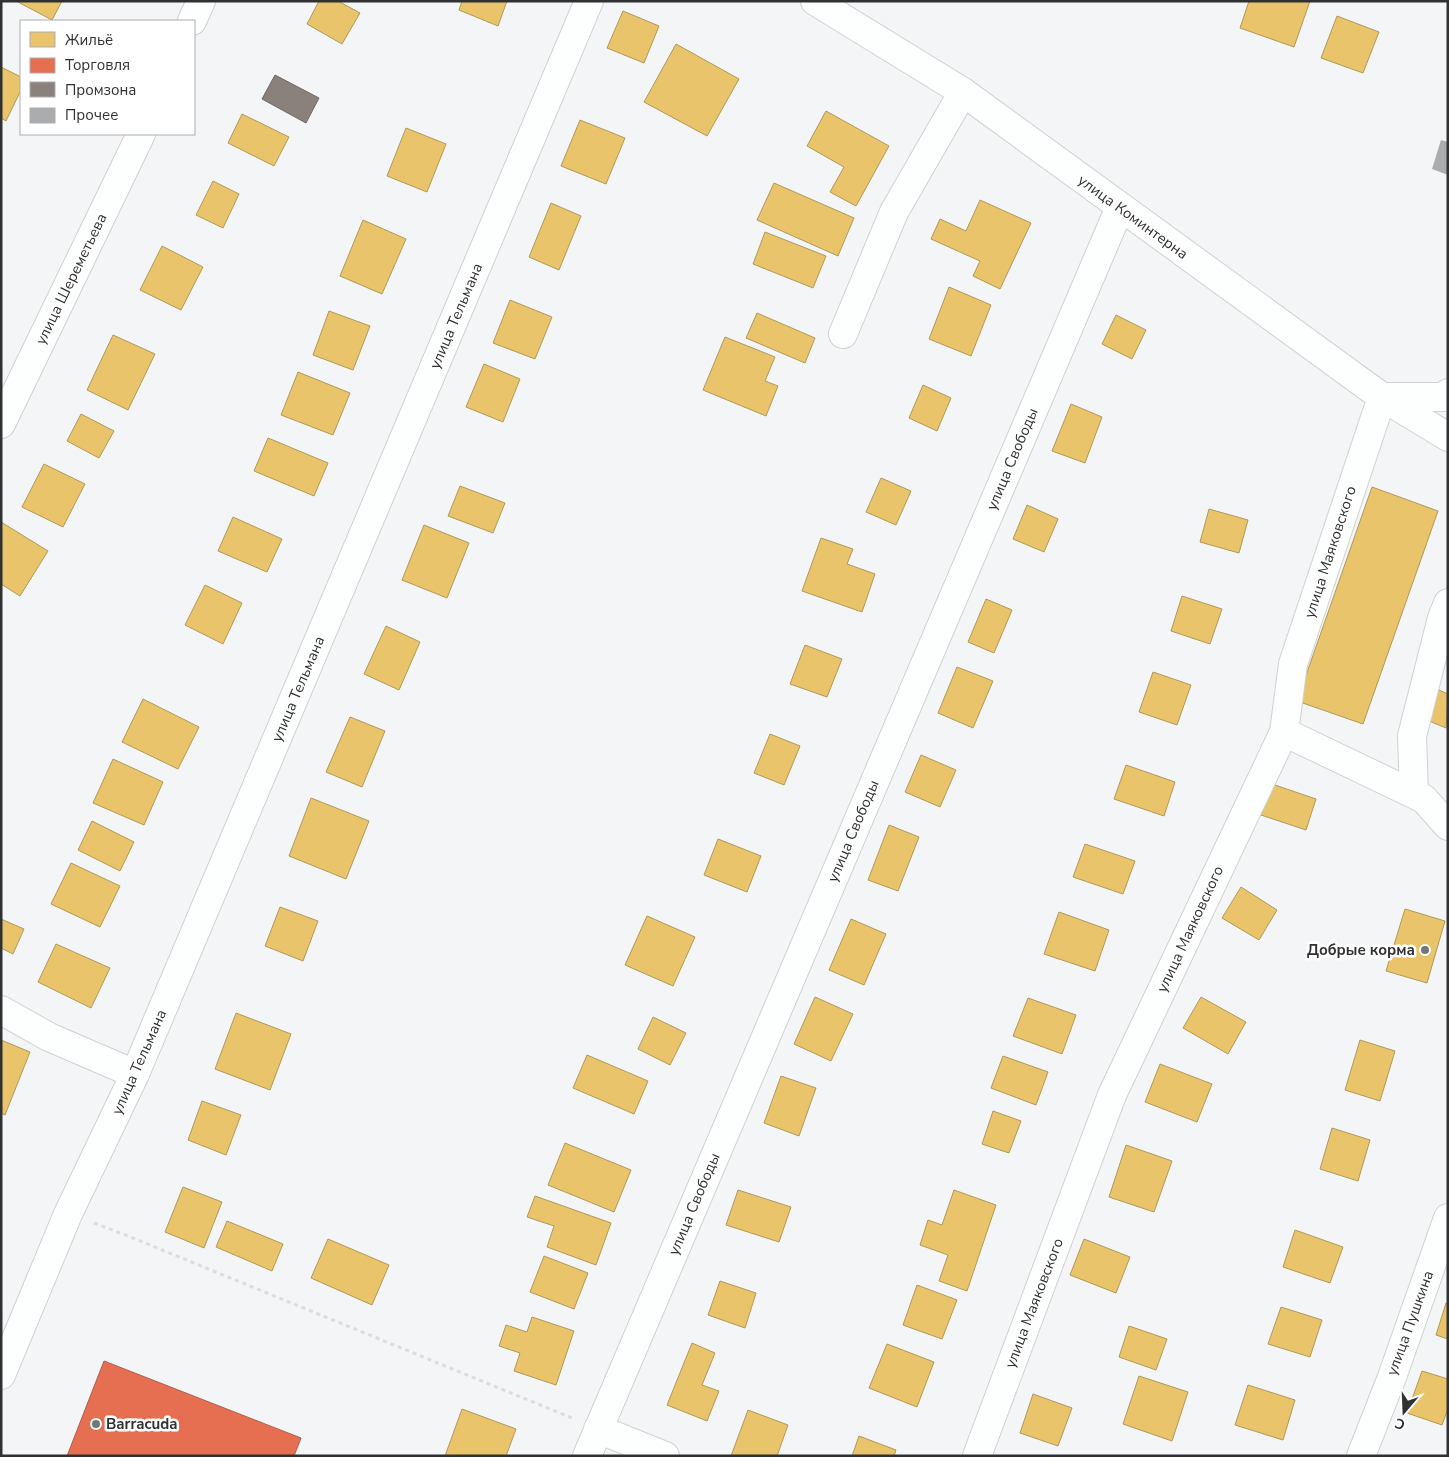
<svg xmlns="http://www.w3.org/2000/svg" width="1449" height="1457" viewBox="0 0 1449 1457" font-family="'Nunito Sans',sans-serif">
	<style>
		.homes { fill: #e9c46a; stroke: #b29859 }
		.shops { fill: #e76f51; stroke: #b05c48 }
		.industry { fill: #8a817c; stroke: #6f6966 }
		.building { fill: #aaacad }
		.lines { fill: none; stroke-linecap: round; stroke-linejoin: round }
		.minor-casing { stroke: #d0d1d2; stroke-width: 30 }
		.path { stroke: #dbdcdc; stroke-width: 3; stroke-dasharray: 4 4; stroke-linecap: butt }
		.minor { stroke: #fdfefe; stroke-width: 28 }
		.poi-dot { fill: #747677; stroke: #fff; stroke-width: 2 }
		.labels { text-anchor: middle; stroke-width: 5; stroke-linejoin: round; paint-order: stroke }
		.street-label { font-size: 15px; fill: #303132; stroke: #fff }
		.poi-label { font-size: 15px; font-weight: bold; fill: #303132; stroke: #fff; text-anchor: end }
	</style>
	<rect width="100%" height="100%" fill="#f3f5f6"/>
	<path class="homes" d="M16,1H62L52,20Z
		M319,1H338L360,13L342,44L307,24Z
		M462,1H507L498,26L459,10Z
		M1249,1H1310L1294,47L1240,28Z
		M623,11L659,26L644,63L607,48Z
		M1337,16L1379,32L1363,73L1321,58Z
		M676,44L739,79L707,136L644,102Z
		M1,67L21,77V90L6,121L1,118Z
		M826,111L889,146L856,206L830,192L844,167L807,146Z
		M242,114L289,137L274,166L228,143Z
		M580,120L625,138L606,184L561,166Z
		M406,128L446,144L427,192L387,176Z
		M213,181L239,194L223,228L196,215Z
		M774,183L854,218L838,256L757,220Z
		M980,200L1031,223L1000,289L973,276L980,261L931,239L940,219L966,231Z
		M551,203L581,216L559,270L529,257Z
		M363,220L406,239L382,294L340,276Z
		M765,232L826,256L813,288L753,264Z
		M162,246L203,267L181,310L140,290Z
		M949,287L991,305L971,356L929,339Z
		M510,300L552,317L535,359L493,343Z
		M329,311L370,326L353,370L313,355Z
		M757,313L815,338L805,363L746,338Z
		M1116,315L1146,330L1132,359L1102,344Z
		M113,335L155,354L128,410L87,390Z
		M725,337L775,357L765,381L778,386L766,416L703,390Z
		M484,364L520,379L503,422L466,407Z
		M298,372L350,393L333,435L281,415Z
		M923,385L951,398L937,431L909,418Z
		M1071,404L1102,417L1085,463L1052,451Z
		M81,414L114,431L99,458L67,441Z
		M268,438L328,463L314,496L254,471Z
		M44,464L85,484L63,527L22,507Z
		M881,478L911,491L896,525L866,512Z
		M460,486L505,503L493,533L448,516Z
		M1372,487L1438,511L1363,724L1297,701Z
		M1027,505L1058,519L1044,552L1013,539Z
		M1209,509L1248,520L1239,553L1200,542Z
		M233,517L282,539L267,572L218,551Z
		M1,522L48,551L20,596L1,584Z
		M424,525L469,543L447,598L402,580Z
		M821,538L853,549L847,564L875,574L862,612L802,591Z
		M205,585L242,603L223,644L185,625Z
		M1182,596L1222,609L1210,644L1171,631Z
		M986,599L1012,610L994,653L968,642Z
		M386,626L420,642L399,690L364,674Z
		M805,645L842,659L827,697L790,684Z
		M957,667L993,681L973,728L938,713Z
		M1153,672L1191,685L1177,725L1139,712Z
		M1434,688L1448,694L1446,728L1422,718Z
		M143,699L199,727L178,769L122,742Z
		M350,717L385,731L362,787L326,772Z
		M770,734L800,746L784,785L754,773Z
		M921,755L956,770L940,807L905,792Z
		M113,759L163,782L144,825L93,803Z
		M1126,765L1175,782L1164,816L1114,799Z
		M1272,784L1316,799L1306,830L1261,815Z
		M311,798L369,821L346,879L289,856Z
		M92,821L134,842L120,871L78,850Z
		M889,825L919,837L898,891L868,880Z
		M718,839L761,856L747,892L704,875Z
		M1085,844L1135,861L1123,894L1073,877Z
		M71,863L120,886L100,927L51,904Z
		M1241,887L1277,910L1259,940L1222,918Z
		M280,907L318,921L303,961L265,946Z
		M1405,909L1445,921L1427,983L1386,971Z
		M1059,912L1109,930L1095,971L1044,954Z
		M647,916L695,937L673,986L625,965Z
		M1,919L24,929L13,954L1,948Z
		M851,919L886,934L864,985L829,970Z
		M56,944L110,968L91,1008L38,982Z
		M815,997L853,1014L831,1061L794,1044Z
		M1201,997L1246,1022L1228,1054L1183,1028Z
		M1028,998L1076,1015L1062,1054L1013,1036Z
		M236,1013L291,1034L270,1090L215,1069Z
		M653,1017L686,1033L670,1065L638,1049Z
		M1,1040L30,1052L5,1115L1,1113Z
		M1360,1040L1395,1051L1380,1101L1345,1090Z
		M587,1055L648,1081L634,1114L573,1088Z
		M1003,1056L1048,1072L1036,1105L991,1088Z
		M1160,1064L1212,1084L1197,1122L1145,1102Z
		M781,1076L816,1088L799,1136L764,1123Z
		M202,1101L241,1115L226,1155L188,1140Z
		M993,1111L1021,1121L1009,1153L982,1144Z
		M1332,1128L1370,1140L1358,1181L1320,1169Z
		M565,1143L631,1170L614,1212L548,1185Z
		M1126,1145L1172,1161L1154,1212L1109,1197Z
		M183,1187L222,1202L204,1248L165,1232Z
		M738,1190L791,1207L779,1242L726,1225Z
		M954,1190L996,1205L967,1291L939,1281L948,1255L920,1245L928,1220L942,1225Z
		M535,1196L611,1223L596,1265L547,1247L554,1226L527,1217Z
		M227,1221L283,1244L272,1271L216,1247Z
		M1295,1230L1343,1247L1330,1283L1283,1267Z
		M328,1239L389,1265L372,1305L311,1278Z
		M1084,1239L1130,1257L1116,1293L1070,1275Z
		M544,1256L588,1273L574,1309L530,1292Z
		M720,1281L756,1293L745,1328L708,1315Z
		M917,1285L957,1300L942,1339L903,1325Z
		M1446,1303H1448V1339L1436,1335Z
		M1281,1307L1322,1320L1310,1357L1268,1344Z
		M532,1317L574,1331L556,1385L514,1371L520,1353L499,1346L506,1325L527,1332Z
		M1129,1326L1167,1339L1156,1370L1119,1357Z
		M692,1343L715,1353L702,1385L719,1391L707,1421L667,1405Z
		M887,1344L934,1362L917,1407L869,1388Z
		M1422,1371L1448,1379V1409L1442,1425L1407,1413Z
		M1139,1376L1188,1392L1172,1441L1123,1424Z
		M1248,1385L1295,1400L1283,1440L1235,1425Z
		M1033,1394L1072,1408L1058,1446L1020,1433Z
		M462,1409L516,1429L506,1456H445Z
		M748,1410L788,1425L777,1456H731Z
		M859,1436L896,1450L894,1456H852Z"/>
	<path class="shops" d="M104,1361L301,1438L294,1456H67Z"/>
	<path class="industry" d="M275,75L319,98L306,123L262,99Z"/>
	<path class="building" d="M1441,140L1448,142V175L1432,169Z"/>
	<g class="lines">
		<g class="minor-casing">
			<path id="minor" d="M815,1L963,92L1382,397L1448,437
				M192,21L201,1
				M843,334L894,212L963,92
				M1,424L141,134
				M1284,732L1424,799L1448,826
				M1414,794L1412,736L1442,618L1448,603
				M1,1010L49,1037L135,1074
				M1,1375L68,1214L135,1074L589,1
				M598,1429L665,1456
				M587,1456L1120,207
				M977,1456L1112,1095L1284,732L1293,664L1382,397H1445L1448,393
				M1361,1456L1392,1377L1448,1218"/>
		</g>
		<path class="path" d="M94,1223L128,1236L572,1418"/>
		<use href="#minor" class="minor"/>
	</g>
	<g class="poi-dot">
		<circle cx="1425" cy="950" r="5"/>
		<circle cx="96" cy="1424" r="5"/>
	</g>
	<g class="labels">
		<g class="street-label">
			<text transform="translate(1133 217) rotate(36)" y="5">улица Коминтерна</text>
			<text transform="translate(71 279) rotate(-64)" y="5">улица Шереметьева</text>
			<text transform="translate(456 316) rotate(-67)" y="5">улица Тельмана</text>
			<text transform="translate(1012 459) rotate(-67)" y="5">улица Свободы</text>
			<text transform="translate(1330 552) rotate(-72)" y="5">улица Маяковского</text>
			<text transform="translate(298 689) rotate(-67)" y="5">улица Тельмана</text>
			<text transform="translate(853 831) rotate(-67)" y="5">улица Свободы</text>
			<text transform="translate(1190 929) rotate(-65)" y="5">улица Маяковского</text>
			<text transform="translate(139 1062) rotate(-66)" y="5">улица Тельмана</text>
			<text transform="translate(694 1204) rotate(-67)" y="5">улица Свободы</text>
			<text transform="translate(1034 1303) rotate(-69)" y="5">улица Маяковского</text>
			<text transform="translate(1410 1323) rotate(-70)" y="5">улица Пушкина</text>
		</g>
		<g class="poi-label">
			<text x="1415" y="955">Добрые корма</text>
			<text x="106" y="1429" text-anchor="start">Barracuda</text>
		</g>
	</g>
	<rect width="1449" height="1457" fill="none" stroke="#303132" stroke-width="5"/>
	<rect x="20" y="20" width="175" height="115" fill="#ffffff" stroke="#acadad"/>
	<rect x="30" y="32" width="25" height="15" fill="#e9c46a" stroke="#acadad"/>
	<text x="65" y="45" font-size="15" fill="#303132">Жильё</text>
	<rect x="30" y="58" width="25" height="15" fill="#e76f51" stroke="#acadad"/>
	<text x="65" y="70" font-size="15" fill="#303132">Торговля</text>
	<rect x="30" y="82" width="25" height="15" fill="#8a817c" stroke="#acadad"/>
	<text x="65" y="95" font-size="15" fill="#303132">Промзона</text>
	<rect x="30" y="108" width="25" height="15" fill="#aaacad" stroke="#acadad"/>
	<text x="65" y="120" font-size="15" fill="#303132">Прочее</text>
	<g transform="translate(1404 1412) rotate(199)" stroke="#ffffff" stroke-width="4" paint-order="stroke">
	<path d="M0-4L9 19L0 12L-9 19Z" fill="#303132"/>
	<text y="-8" font-size="14" font-weight="bold" text-anchor="middle" fill="#303132">С</text>
	</g>
</svg>
